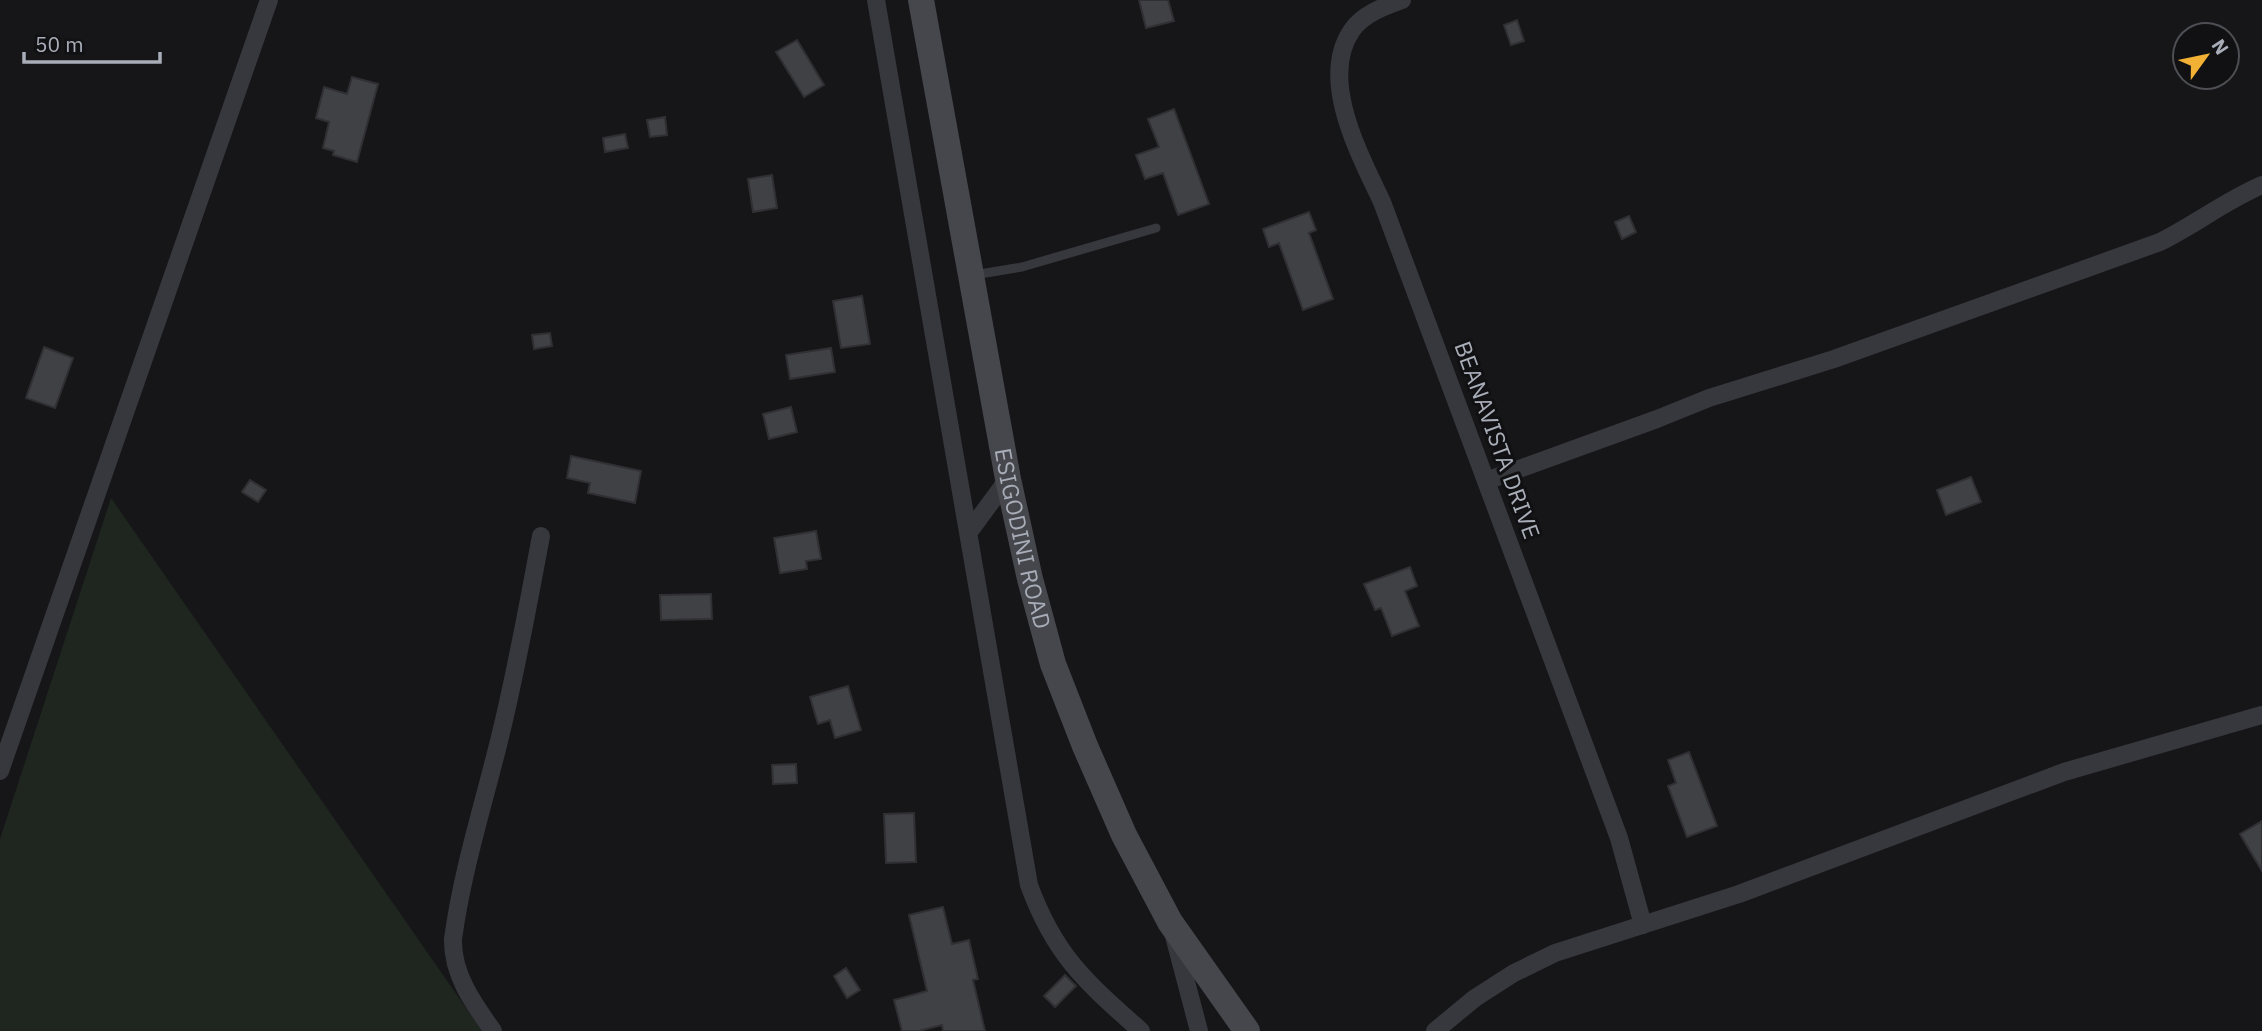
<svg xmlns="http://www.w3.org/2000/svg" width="2262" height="1031" viewBox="0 0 2262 1031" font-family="'IBM Plex Sans',sans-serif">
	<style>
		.green { fill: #1e261f }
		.building { fill: #404145; stroke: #303034; stroke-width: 2 }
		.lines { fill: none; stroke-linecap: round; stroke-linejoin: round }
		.service { stroke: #37383d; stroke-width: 9 }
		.minor { stroke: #37383d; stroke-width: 18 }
		.secondary { stroke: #45474d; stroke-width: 26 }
		.labels { text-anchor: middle; stroke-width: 6; stroke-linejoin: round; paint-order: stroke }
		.street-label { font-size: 23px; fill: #a8adb8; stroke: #111113 }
	</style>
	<rect width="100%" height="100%" fill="#161618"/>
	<path class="green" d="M111,498L482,1031H0V839Z"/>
	<path class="building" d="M1139,0H1168L1174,21L1146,28Z
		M1517,20L1524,41L1511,45L1504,25Z
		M797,40L824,85L804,97L776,52Z
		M352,77L378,84L357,162L333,155L334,151L323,148L329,122L316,118L324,87L347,94Z
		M1174,109L1209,204L1178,215L1163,173L1145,179L1136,155L1159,147L1148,119Z
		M665,117L667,135L650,137L647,120Z
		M625,134L628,148L605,152L603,138Z
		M772,175L777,208L753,212L748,179Z
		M1309,212L1316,230L1309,233L1333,299L1303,310L1279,243L1269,247L1263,229Z
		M1629,216L1636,232L1622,239L1615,222Z
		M862,296L870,344L841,348L833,301Z
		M550,333L552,346L534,349L532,335Z
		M44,347L73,358L55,408L26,398Z
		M831,348L835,372L790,379L786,355Z
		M791,407L797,432L769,439L763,414Z
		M571,456L641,471L635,503L588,493L590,483L567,478Z
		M1971,477L1981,502L1946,515L1937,490Z
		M250,480L266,490L258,502L242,492Z
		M816,531L821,559L806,561L807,569L780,573L774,538Z
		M1410,567L1417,586L1405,591L1419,626L1392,636L1381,608L1375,610L1364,584Z
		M711,594L712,619L661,620L660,595Z
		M848,686L861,730L835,738L830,720L818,724L810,697Z
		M1689,752L1717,826L1687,837L1668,786L1676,783L1668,760Z
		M796,764L797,783L773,784L772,765Z
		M914,813L916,862L886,863L884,814Z
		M2262,821V871L2240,834Z
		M943,907L952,944L969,940L978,979L973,980L985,1031H943L942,1025L919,1031H902L894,1000L927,991L909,915Z
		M846,968L860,990L847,998L834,976Z
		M1065,975L1076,986L1055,1007L1044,996Z"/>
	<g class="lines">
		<path class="service" d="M974,275L1022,267L1156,228"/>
		<path class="minor" d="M876,0L1029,885C1055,956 1086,982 1141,1031
			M1402,0C1385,6 1363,14 1352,30C1318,79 1360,155 1382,202L1619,838L1643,925
			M1486,481L1657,419L1709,398L1834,359L2160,242C2196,224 2225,201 2262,185
			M969,532L1008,479
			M0,771L269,0
			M1174,936L1199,1031
			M493,1031C473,1003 452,974 453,939C462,872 483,806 499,741C516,673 528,605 541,536
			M1435,1031L1475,998L1514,973L1555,953L1739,894L2064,772L2262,715"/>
		<path class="secondary" id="s1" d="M921,0L1008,479L1030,579L1053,664L1085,746L1124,835L1170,922L1247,1031"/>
	</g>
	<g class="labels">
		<g class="street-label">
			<text transform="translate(1497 440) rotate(70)" y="8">BEANAVISTA DRIVE</text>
			<text dy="8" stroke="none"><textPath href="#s1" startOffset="548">ESIGODINI ROAD</textPath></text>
		</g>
	</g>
	<g transform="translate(2206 56) rotate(57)"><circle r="33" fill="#111113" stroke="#4d4f55" stroke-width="2"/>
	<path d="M0-5L12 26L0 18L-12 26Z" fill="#f2b134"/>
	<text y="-10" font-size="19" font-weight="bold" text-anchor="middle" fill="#a8adb8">N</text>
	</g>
	<path d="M24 52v10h136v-10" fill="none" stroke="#a8adb8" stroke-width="3.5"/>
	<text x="35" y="52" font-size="21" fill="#a8adb8" stroke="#111113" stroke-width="5" paint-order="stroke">50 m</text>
</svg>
